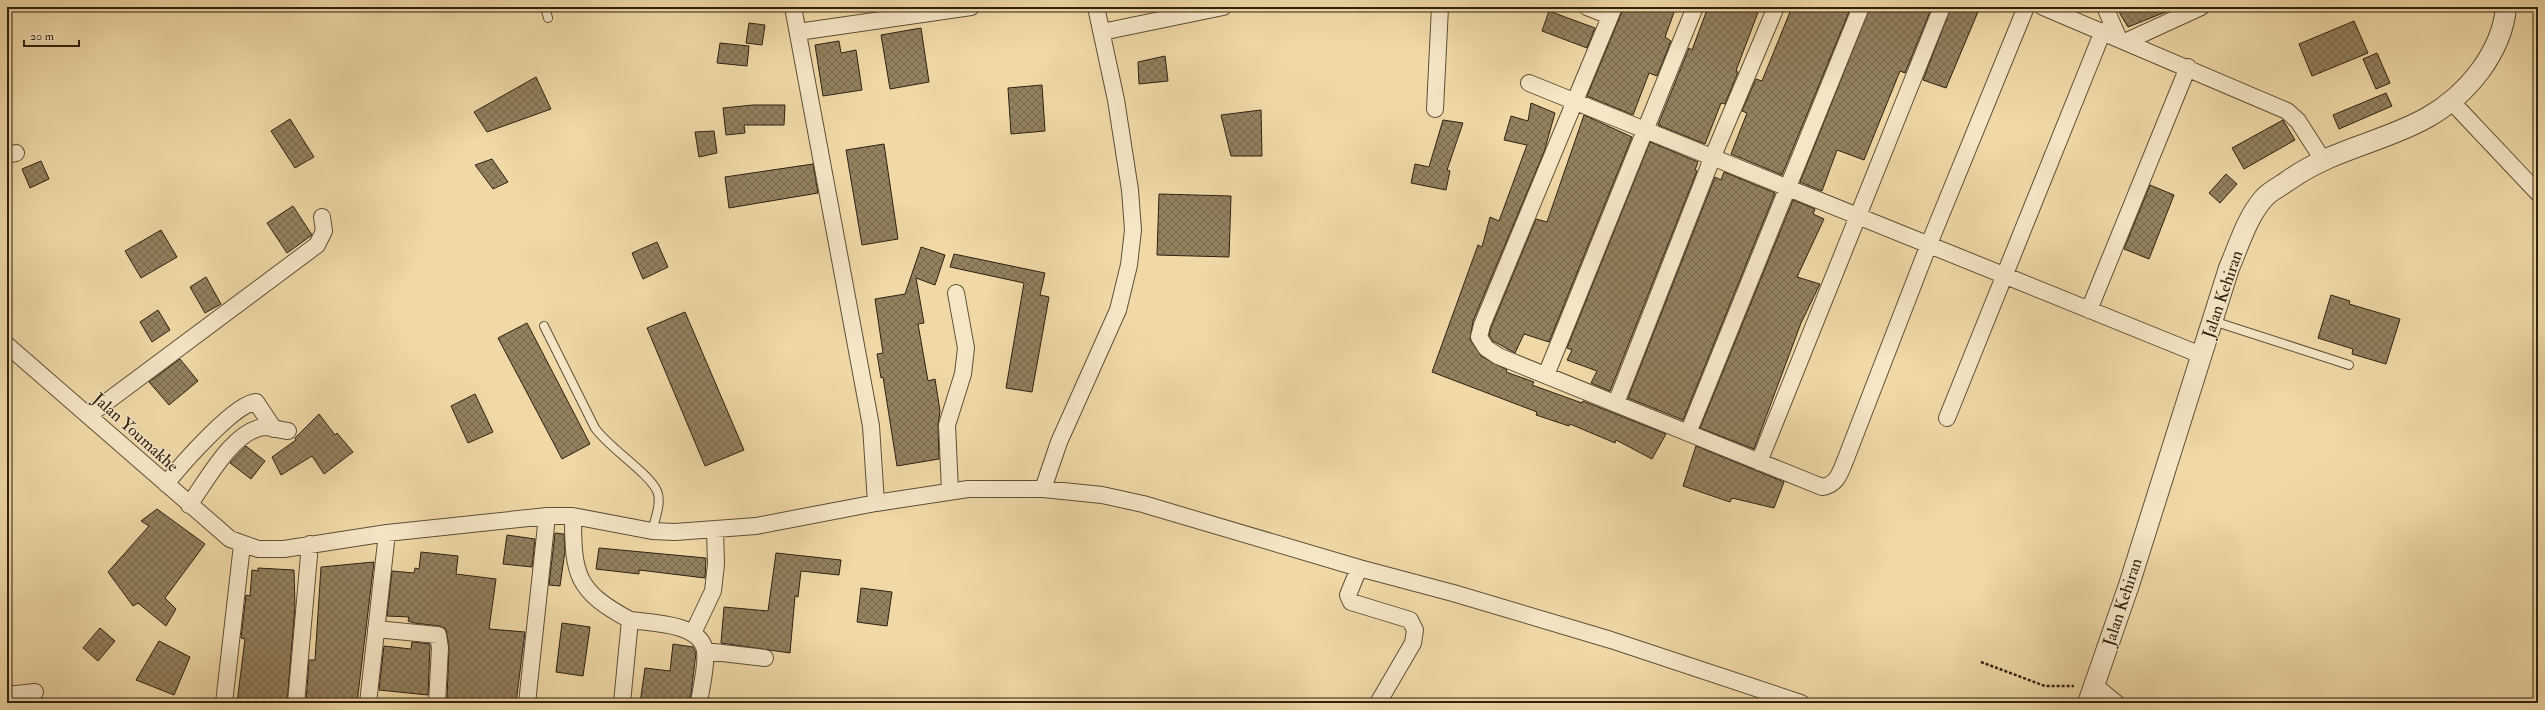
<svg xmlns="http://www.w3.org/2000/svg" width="2545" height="710" viewBox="0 0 2545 710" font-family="'IM FELL Double Pica',serif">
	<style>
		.building { fill: url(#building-cross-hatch); stroke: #2e2110 }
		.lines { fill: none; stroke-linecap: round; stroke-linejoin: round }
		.service-casing { stroke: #5e4f36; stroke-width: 10 }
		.minor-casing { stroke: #5e4f36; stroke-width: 18 }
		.tertiary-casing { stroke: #5e4f36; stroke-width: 22 }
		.path { stroke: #2e2110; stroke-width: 2.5; stroke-dasharray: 3 2; stroke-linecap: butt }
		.service { stroke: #f5e6c6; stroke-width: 8 }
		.minor { stroke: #f5e6c6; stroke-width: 16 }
		.tertiary { stroke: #f5e6c6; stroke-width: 20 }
		.labels { text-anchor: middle; stroke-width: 3; stroke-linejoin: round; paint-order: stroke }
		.street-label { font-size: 17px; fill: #2e2110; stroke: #f5e6c6 }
	</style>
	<defs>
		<pattern id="building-cross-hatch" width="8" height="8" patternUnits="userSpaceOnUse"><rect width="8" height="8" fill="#93815f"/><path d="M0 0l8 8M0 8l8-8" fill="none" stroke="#78694d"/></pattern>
	</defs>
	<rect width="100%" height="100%" fill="#f0d9a7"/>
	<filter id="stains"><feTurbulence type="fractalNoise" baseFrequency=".005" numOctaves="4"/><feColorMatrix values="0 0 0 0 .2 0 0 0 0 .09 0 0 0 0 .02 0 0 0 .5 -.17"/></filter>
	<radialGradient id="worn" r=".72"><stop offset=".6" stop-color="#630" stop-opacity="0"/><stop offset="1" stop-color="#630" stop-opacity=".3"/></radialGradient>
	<path class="building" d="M1624,7H1676L1665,37L1671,41L1657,76L1649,73L1633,115L1587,96Z
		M1708,7H1760L1737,68L1736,71L1738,72L1725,104L1721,103L1705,144L1658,125L1689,48L1692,50Z
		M1792,7H1851L1782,175L1731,154L1747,113L1742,111L1756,79L1762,81Z
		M1870,7H1932L1905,73L1900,71L1864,160L1837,150L1822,191L1800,182Z
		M1951,7H1980L1946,88L1923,80Z
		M2116,7H2178L2128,27Z
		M1549,11L1595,28L1587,48L1542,31Z
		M2354,21L2368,53L2312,76L2299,44Z
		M749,23L765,25L762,45L746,43Z
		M921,28L929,82L890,89L881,35Z
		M839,41L841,53L856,50L862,90L823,96L815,45Z
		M720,43L749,46L747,66L717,63Z
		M2377,53L2390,83L2376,89L2363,59Z
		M1165,56L1168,81L1139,84L1138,62Z
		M536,77L551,109L487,132L474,112Z
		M1042,85L1045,131L1011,134L1008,88Z
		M2386,93L2392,106L2339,129L2333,115Z
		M1531,103L1555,113L1544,152L1473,321L1470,339L1481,356L1507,370L1506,372L1534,382L1532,385L1582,403L1583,401L1666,434L1652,459L1616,440L1615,443L1570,424L1569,426L1536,415L1537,412L1432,372L1478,245L1482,247L1490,217L1499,221L1527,145L1504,140L1511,116L1528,121Z
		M753,105H785L784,125H744L745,133L726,135L723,108Z
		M1261,110L1262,156H1231L1221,115Z
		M1584,115L1632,137L1549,342L1524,334L1515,353L1493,341L1489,335L1491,328L1536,219L1547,222Z
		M290,119L314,157L295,168L271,131Z
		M1443,120L1463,123L1447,170L1450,171L1446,190L1411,183L1415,164L1429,167Z
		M2283,120L2295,140L2244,169L2232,148Z
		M714,131L717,153L699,157L695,132Z
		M1650,142L1698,162L1695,170L1697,171L1610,391L1591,383L1597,371L1567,360L1572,350L1567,348Z
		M884,144L898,239L862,245L846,150Z
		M492,159L508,182L493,189L475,165Z
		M41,161L49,179L30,188L22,169Z
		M813,164L818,193L729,208L725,177Z
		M1724,172L1775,193L1683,420L1628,398L1715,177L1721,180Z
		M2226,174L2237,184L2220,203L2209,193Z
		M2150,185L2174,195L2149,259L2124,249Z
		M1159,194L1231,196L1229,257L1157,255Z
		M1793,200L1815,209L1813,214L1824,219L1797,277L1820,284L1801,323L1754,449L1700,428Z
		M293,206L312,235L287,253L267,223Z
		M161,230L177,257L141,278L125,251Z
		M657,242L668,267L643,279L632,253Z
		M921,247L945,255L935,285L916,278L924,323L918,324L928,381L935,379L940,411L938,425L939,459L897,466L883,377L881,378L877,354L883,353L875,299L905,294Z
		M954,254L1045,273L1040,295L1049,297L1032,392L1006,388L1024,283L950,267Z
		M206,277L221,304L205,313L190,287Z
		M2331,295L2350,301L2349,304L2400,319L2386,364L2352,354L2353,349L2318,338Z
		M158,310L170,330L152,342L140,322Z
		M685,312L744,450L705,466L647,328Z
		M527,323L590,444L562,459L498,338Z
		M180,359L198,381L169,405L149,382Z
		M475,394L493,432L468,443L451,406Z
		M319,414L335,435L337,433L353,452L324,474L312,456L281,475L272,457L296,440L295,438Z
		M246,446L265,461L251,479L230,463Z
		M1696,446L1784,482L1774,508L1732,498L1730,502L1683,486Z
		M157,509L205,544L165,598L176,609L166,626L138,603L133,606L108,572L149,526L141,521Z
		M555,533L564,534L565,551L560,586L549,585Z
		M507,535L535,539L532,567L503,564Z
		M599,548L706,558L705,578L639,570V574L596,569Z
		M421,552L458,556L456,574L496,579L489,629L525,632L516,703H450V698H447L449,648L446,629L439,626L414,623L408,621L409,617L387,616L392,571L414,573L415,568L419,569Z
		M776,553L841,560L839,575L801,571L798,597L795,596L790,653L721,643L724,607L768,611Z
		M374,562L357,703H306L309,660H315L321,567Z
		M258,568L294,570L295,607L287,703H237L245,639L241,638L246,595L250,596L252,570L258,571Z
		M861,588L892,592L887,626L857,622Z
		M562,623L590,627L583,676L556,672Z
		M100,628L115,641L98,661L83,648Z
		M159,641L190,657L174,695L136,680Z
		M412,642L430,644L428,695L379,690L384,646L411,649Z
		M673,644L693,647L696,653L690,703H640L645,668L670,671Z"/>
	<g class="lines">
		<g class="service-casing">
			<path id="service" d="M545,7L548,18
				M2213,321L2349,365
				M544,326L595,428C609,448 649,473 657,491C662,502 655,519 652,531"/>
		</g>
		<g class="minor-casing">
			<path id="minor" d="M793,7L871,426L876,503
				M1587,7L1610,16
				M1614,7L1482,325L1479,337L1486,348L1498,356L1822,487C1837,485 1840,473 1845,461L1929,244L2026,7
				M2043,7L2287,111L2298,121L2323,160
				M2105,7L2118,37
				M798,32L971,7
				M1102,32L1223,7
				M2127,41L2201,7
				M1529,83L2201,355
				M2452,102L2538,193
				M1435,109L1440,7
				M7,155L16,153
				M2089,310L2188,67
				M7,345L230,539L258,549H284L387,533L547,516H573L652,531L675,532L756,526L876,503L968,489H1043L1102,495L1143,504L1359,568L1453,593L1611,640L1801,703
				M1546,375L1695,7
				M1616,403L1713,156L1776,7
				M89,415L317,245L324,231L322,217
				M1947,418L2103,31
				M1688,433L1861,7
				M1759,462L1942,7
				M166,484C180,466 235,403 256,402L274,429
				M1043,489L1059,442L1118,310L1129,265L1133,230L1130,190L1116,100L1096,7
				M950,491L947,425L963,374L966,348L956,293
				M189,505C206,482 233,430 264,427C271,427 280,430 288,431
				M573,516C573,575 576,591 630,620L622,703
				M1359,568L1348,595L1351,602L1410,620L1415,630L1413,643L1378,703
				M630,620C651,623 701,623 705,651C707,667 701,687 699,703
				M376,629L438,635L440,648L437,703
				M693,633L713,591L716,564L715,529
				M705,651L765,658
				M2094,685L2116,703
				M7,695L35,692
				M224,703L242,545
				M296,703L310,544
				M368,703L387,533
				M527,703L547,516"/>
		</g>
		<g class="tertiary-casing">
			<path id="tertiary" d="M2088,703L2129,585L2229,268C2239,245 2247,217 2264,198C2270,191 2281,186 2289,180C2355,134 2427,142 2480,71C2494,52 2504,31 2506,7"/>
		</g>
		<path class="path" d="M1981,662L2045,686H2074"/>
		<use href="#service" class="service"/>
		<use href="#minor" class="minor"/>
		<use href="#tertiary" class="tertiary"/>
	</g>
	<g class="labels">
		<g class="street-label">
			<text transform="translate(2222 294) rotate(-71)" y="6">Jalan Kehiran</text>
			<text transform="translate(136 432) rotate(42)" y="6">Jalan Youmakhe</text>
			<text transform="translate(2122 602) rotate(-72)" y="6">Jalan Kehiran</text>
		</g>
	</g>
	<rect width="2545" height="710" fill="none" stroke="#f0d9a7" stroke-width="24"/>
	<rect x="8" y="8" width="2529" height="694" fill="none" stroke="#2e2110" stroke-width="2"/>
	<rect x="12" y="12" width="2521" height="686" fill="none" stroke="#2e2110"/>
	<path d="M24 40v6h55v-6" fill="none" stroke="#2e2110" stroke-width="2"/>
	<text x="30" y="40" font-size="12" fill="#2e2110" stroke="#f5e6c6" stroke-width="3" paint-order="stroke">20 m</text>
	<rect width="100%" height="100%" filter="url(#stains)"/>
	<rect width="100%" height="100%" fill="url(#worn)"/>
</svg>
